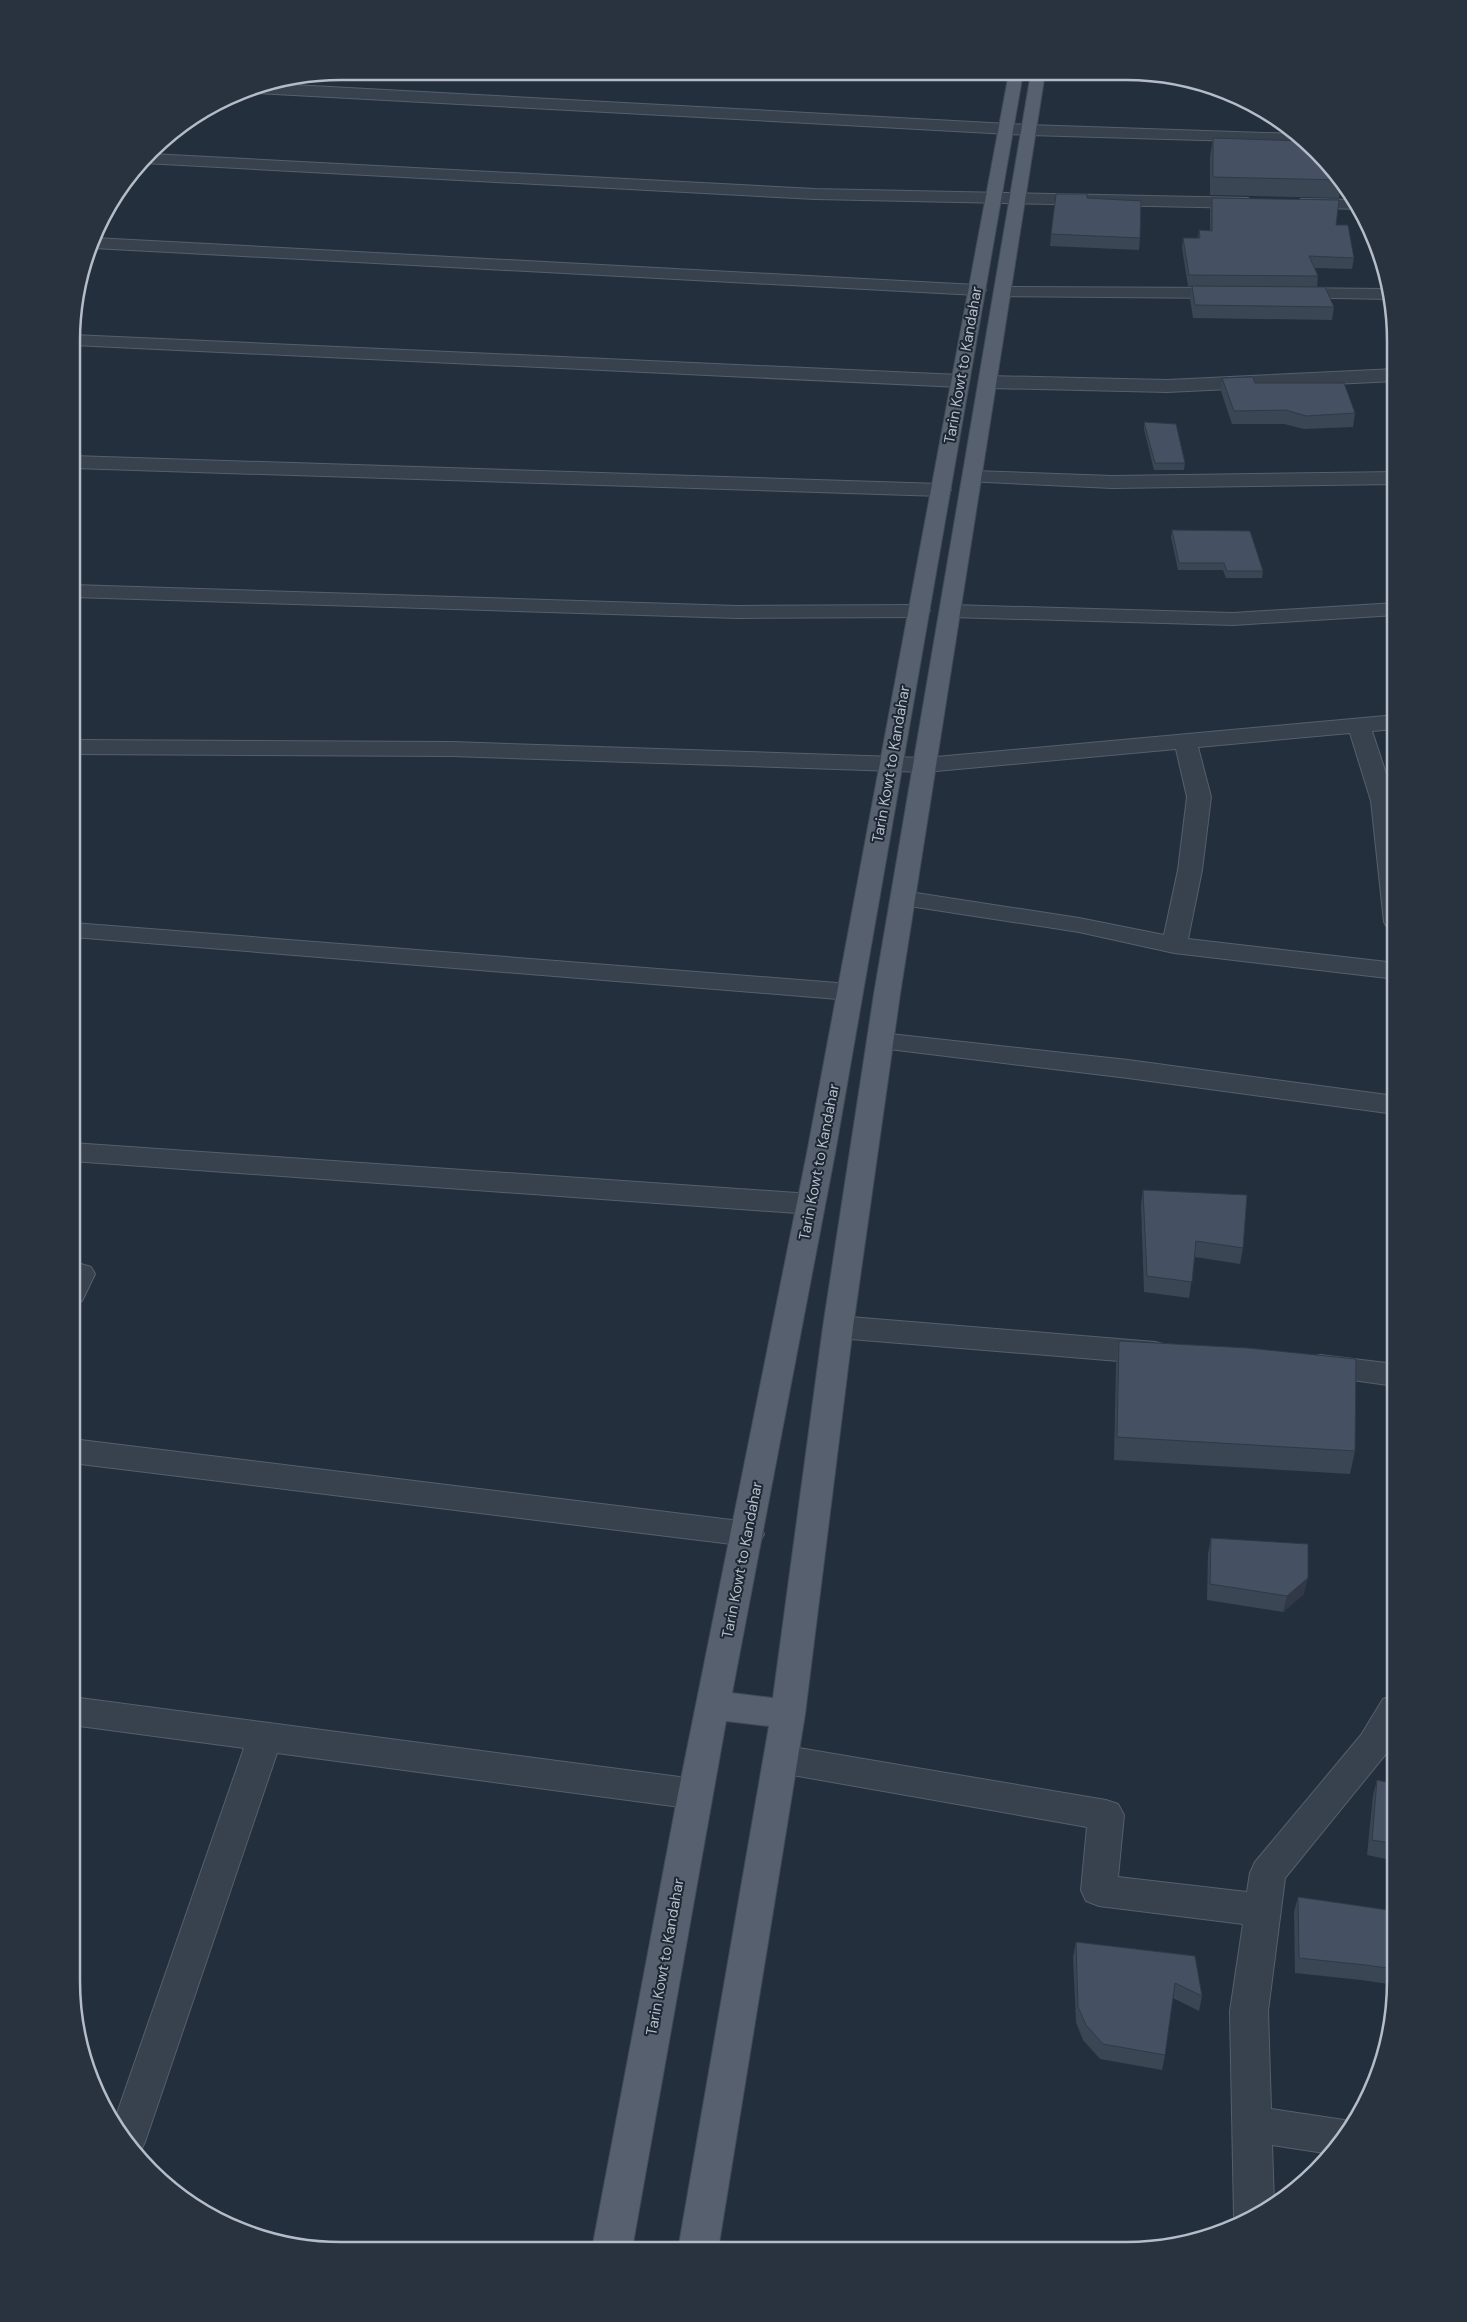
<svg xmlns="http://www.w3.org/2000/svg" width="1467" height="2322" viewBox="0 0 1467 2322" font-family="'DM Sans',sans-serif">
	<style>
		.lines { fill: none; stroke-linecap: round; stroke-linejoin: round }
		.minor-casing { stroke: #565f6c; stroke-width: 2 }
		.major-casing { stroke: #414a57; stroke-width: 2 }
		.minor { fill: #38414e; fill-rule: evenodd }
		.major { fill: #56606e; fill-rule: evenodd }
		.wall { fill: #3b4654 }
		.shaded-wall { fill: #303945 }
		.building { fill: #455162; stroke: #303945 }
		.labels { text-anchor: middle; stroke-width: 4; stroke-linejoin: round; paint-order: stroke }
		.street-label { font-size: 15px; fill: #b4bcc9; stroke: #1d2633 }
		.rim { fill: none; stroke: #b4bcc9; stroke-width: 2.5 }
	</style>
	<rect width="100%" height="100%" fill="#242f3e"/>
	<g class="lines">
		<g class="minor-casing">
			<path id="minor" d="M275,84L1029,125L1297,134L1306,143L1029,135L256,93L249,89Z
				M151,154L815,189L1248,198L1256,203L1248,208L815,199L144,163Z
				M1301,199L1353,200L1359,209L1295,207L1293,204Z
				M94,238L977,285L983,286L986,290L983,294L977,295L93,248Z
				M1004,287L1228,288L1234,289L1237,293L1234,297L1228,298L998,296L995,292L998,288Z
				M1290,288L1385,289L1387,299L1284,297L1281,293L1284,289Z
				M73,335L960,375L967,377L969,381L967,385L960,387L73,345Z
				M1396,369V381L1167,392L989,388L982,386L980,382L982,378L989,376L1167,380Z
				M73,456L941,484L948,486L951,490L948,494L941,496L73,468Z
				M973,471L1112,476L1396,472V484L1112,488L966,481L963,477L966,473Z
				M73,585L737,606L919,605L926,607L930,611L926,615L919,617L737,618L73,597Z
				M1396,603V615L1233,625L951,617L944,615L940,611L944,607L951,605L1233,613Z
				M1396,715V729L1372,731L1395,801L1396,929L1387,927L1384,922L1371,801L1350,733L1198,747L1211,797L1202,870L1188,939L1396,963V979L1174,953L1079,932L903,905L894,903L891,898L894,893L903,891L1079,918L1164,935L1178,870L1187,797L1176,749L925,772L452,756L73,754V740L452,742L925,758Z
				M73,923L850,984L859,986L863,992L859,998L850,1000L73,937Z
				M881,1033L1128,1060L1395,1096V1114L1128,1078L872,1047L868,1041L872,1035Z
				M72,1143L811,1194L821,1197L825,1204L821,1211L811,1214L72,1161Z
				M81,1264L91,1267L95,1274L82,1301L72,1304V1266Z
				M838,1316L1155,1342L1166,1345L1170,1353L1166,1361L1155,1364L838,1338L828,1334L823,1327L828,1320Z
				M1320,1355L1395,1364V1386L1309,1374L1305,1366L1309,1358Z
				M72,1439L748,1522L759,1525L764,1534L759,1543L748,1546L72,1463Z
				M1395,1695V1738L1385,1755L1285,1878L1268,2011L1271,2109L1344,2120L1353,2123L1340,2145L1331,2154L1272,2145L1274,2204L1238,2225L1234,2216L1230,2011L1243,1924L1099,1906L1086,1901L1081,1890L1087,1827L781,1773L769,1769L764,1759L769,1749L781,1745L1106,1800L1118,1804L1124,1815L1118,1877L1247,1892L1250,1873L1255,1862L1361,1735L1383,1699Z
				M72,1697L695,1779L707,1784L712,1794L707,1804L695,1809L277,1753L145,2142L138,2156L127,2145L114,2122L244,1748L72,1725Z"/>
		</g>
		<g class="major-casing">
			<path id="major" d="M1009,73H1023L835,1153L732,1693L773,1698L823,1327L874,994L1031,73H1045L900,994L853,1327L805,1714L718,2250H678L769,1726L726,1721L632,2249H592L678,1794L807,1153Z"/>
		</g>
		<use href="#minor" class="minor"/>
		<use href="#major" class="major"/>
	</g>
	<path class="wall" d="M1213,138L1340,177L1342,180L1339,198L1210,195V156Z
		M1087,198L1140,238L1139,250L1050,246L1051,234Z
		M1212,198L1336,225L1354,258L1352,269L1315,268L1318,276L1317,287L1188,286L1182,248L1183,238H1198L1199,230L1210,231V208Z
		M1192,286L1334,307L1332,320L1193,318L1190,299Z
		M1222,378L1255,383L1355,413L1353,427L1304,429L1284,424H1232L1221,391Z
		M1144,422L1185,463L1184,470H1154L1144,429Z
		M1172,530L1263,571L1262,578H1226L1223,570H1178L1171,537Z
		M1143,1190L1243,1248L1240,1264L1195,1257L1189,1298L1144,1292L1141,1205Z
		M1119,1341L1355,1451L1350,1474L1114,1460L1116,1365Z
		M1211,1538L1304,1594L1283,1612L1207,1600L1208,1554Z
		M1377,1780L1395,1784V1861L1367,1855L1373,1795Z
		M1298,1897L1395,1911V1985L1361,1980L1295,1973L1294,1912Z
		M1076,1942L1195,1956L1202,1996L1199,2011L1173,1998L1165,2055L1162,2070L1100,2059L1083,2040L1076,2022L1073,1957Z"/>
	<path class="shaded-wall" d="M1308,1578L1304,1594L1283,1612L1287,1596Z"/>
	<path class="building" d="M1213,138L1304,141L1340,177L1341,180L1213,177Z
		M1056,194H1087V198L1141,201L1140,238L1051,234Z
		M1212,198L1339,200L1336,225H1348L1354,258L1309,256L1318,276L1189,275L1183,238H1200L1199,230L1212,231Z
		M1192,286L1325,287L1334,307L1195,305Z
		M1253,377L1255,383H1344L1355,413L1306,416L1286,410L1234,411L1222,378Z
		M1144,422L1176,424L1185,463H1155Z
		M1172,530L1250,531L1263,571H1227L1224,563H1179Z
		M1143,1190L1247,1195L1243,1248L1196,1241L1192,1282L1147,1276Z
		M1119,1341L1248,1348L1356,1359L1355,1451L1117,1437Z
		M1211,1538L1308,1544V1578L1287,1596L1210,1584Z
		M1377,1780L1395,1784V1844L1372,1840Z
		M1298,1897L1395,1911V1969L1365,1965L1299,1958Z
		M1076,1942L1195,1956L1202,1996L1175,1983L1165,2055L1103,2044L1086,2025L1078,2007Z"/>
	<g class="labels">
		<g class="street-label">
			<text transform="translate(963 365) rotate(-80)" y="5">Tarin Kowt to Kandahar</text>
			<text transform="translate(891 764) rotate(-80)" y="5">Tarin Kowt to Kandahar</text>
			<text transform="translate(819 1162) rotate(-79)" y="5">Tarin Kowt to Kandahar</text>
			<text transform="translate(742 1560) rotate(-79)" y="5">Tarin Kowt to Kandahar</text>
			<text transform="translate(665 1957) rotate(-80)" y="5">Tarin Kowt to Kandahar</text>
		</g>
	</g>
	<path d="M0 0H1467V2322H0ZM341 80H1126A261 261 0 0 1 1387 341V1981A261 261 0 0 1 1126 2242H341A261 261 0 0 1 80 1981V341A261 261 0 0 1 341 80Z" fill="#29323f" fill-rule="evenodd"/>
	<path class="rim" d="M341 80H1126A261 261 0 0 1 1387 341V1981A261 261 0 0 1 1126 2242H341A261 261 0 0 1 80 1981V341A261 261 0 0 1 341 80Z"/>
</svg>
